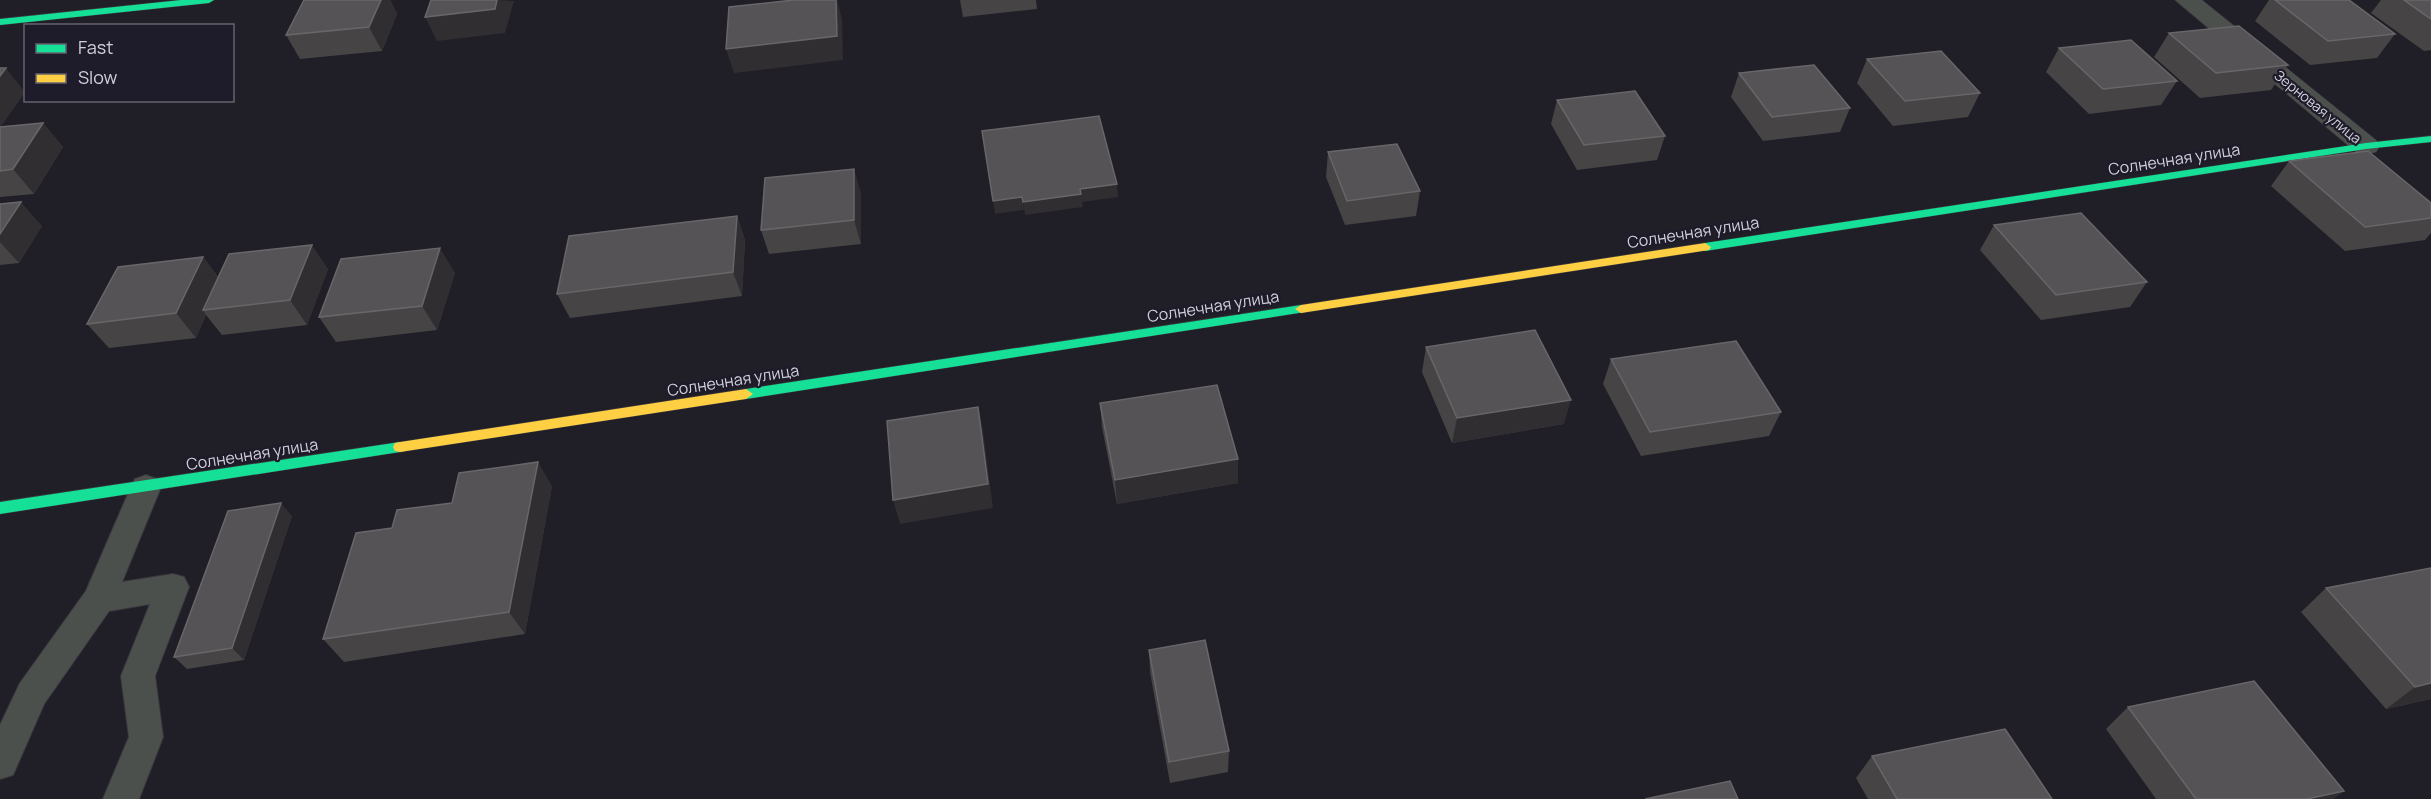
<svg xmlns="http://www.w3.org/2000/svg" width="2431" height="799" viewBox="0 0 2431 799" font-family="Manrope,sans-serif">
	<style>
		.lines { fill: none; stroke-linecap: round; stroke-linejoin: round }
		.lane-casing { stroke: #3a383e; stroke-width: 2 }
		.street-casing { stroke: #3a383e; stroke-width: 1 }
		.fast-casing { stroke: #3a383e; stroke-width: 1 }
		.slow-casing { stroke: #3a383e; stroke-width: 1 }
		.lane { fill: #4b504d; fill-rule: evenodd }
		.street { fill: #4b504d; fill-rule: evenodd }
		.fast { fill: #16e098; fill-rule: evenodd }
		.slow { fill: #ffcf43; fill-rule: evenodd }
		.wall { fill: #464445 }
		.shaded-wall { fill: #312e32 }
		.building { fill: #555355; stroke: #69666a; stroke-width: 1.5 }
		.labels { text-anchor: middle; stroke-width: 4.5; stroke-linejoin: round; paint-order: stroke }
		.far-street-label { font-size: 14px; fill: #d1d0da; stroke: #1e1b2a }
		.street-label { font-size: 16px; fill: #d1d0da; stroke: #1e1b2a }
	</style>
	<rect width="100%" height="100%" fill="#201e26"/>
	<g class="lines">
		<g class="lane-casing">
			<path id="lane" d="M146,475L157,479L161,487L122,582L173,574L184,577L189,587L155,676L163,737L139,799H103L129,737L121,676L150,604L109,611L44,704L13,775L0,779V725L20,683L86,591L131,487L135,479Z"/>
		</g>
		<g class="street-casing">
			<path id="street" d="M2175,0H2202L2376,140L2380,146L2376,152L2366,154L2356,152Z"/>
		</g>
		<g class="fast-casing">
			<path id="fast" d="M181,0H214L209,3L0,25V19Z
				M2431,136V142L2366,149L1705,251L1699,247L1705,243L2366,143Z
				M1301,305L1307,309L1305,312L746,399L739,394L746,389Z
				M400,442L405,443L407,447L405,451L400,452L0,514V502Z"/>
		</g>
		<g class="slow-casing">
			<path id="slow" d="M1705,243L1711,247L1709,250L1301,313L1295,309L1301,305Z
				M746,389L753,394L746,399L400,452L395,451L393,447L395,443L400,442Z"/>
		</g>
		<use href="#lane" class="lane"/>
		<use href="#street" class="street"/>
		<use href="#fast" class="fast"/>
		<use href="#slow" class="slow"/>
	</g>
	<path class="wall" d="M304,0H390L397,14L382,51L300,59L286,35Z
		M960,0H1036L1037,9L963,17Z
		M2269,0H2349L2395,34L2377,58L2310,65L2255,21Z
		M2381,0H2431V50L2424,51L2371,13Z
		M2169,33L2288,65L2271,90L2200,98L2154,57Z
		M2059,48L2177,81L2161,105L2089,114L2046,72Z
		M1867,59L1980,93L1968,117L1893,126L1857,83Z
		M0,68L25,92L0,127L43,123L63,147L34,194L0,197Z
		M1739,73L1850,108L1840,132L1763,141L1731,97Z
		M1557,100L1665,136L1657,160L1577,170L1551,124Z
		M1328,152L1420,191L1416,216L1345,225L1326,177Z
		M2289,161L2431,203V233L2425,240L2345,251L2271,186Z
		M861,193V244L769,254L761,230Z
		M0,204L42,226L19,263L0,265Z
		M737,216L745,240L742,296L570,318L557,294Z
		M1994,225L2147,282L2130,307L2041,320L1980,250Z
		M203,257L218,277L328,269L307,325L222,335L206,315L196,338L109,348L87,324Z
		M455,273L437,330L336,342L319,317Z
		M1426,347L1564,424L1452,443L1422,372Z
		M1611,359L1781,412L1769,436L1641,456L1603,384Z
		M1100,403L1238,459V483L1117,504L1102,427Z
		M552,486L525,634L344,662L323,639L392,528L452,503Z
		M292,516L244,660L187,669L174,657Z
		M2326,588L2431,699L2386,709L2301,612Z
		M1149,650L1229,751L1228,772L1170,783L1150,672Z
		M2128,707L2344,791L2333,799H2156L2106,729Z
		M1872,756L2052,799H1868L1856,778Z"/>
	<path class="shaded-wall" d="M381,0H390L397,14L382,51L369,27Z
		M497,0L514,1L505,33L437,41L425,17Z
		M836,0H837L842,19L843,60L734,73L726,49Z
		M6,68L25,92L0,128V76Z
		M43,123L63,147L34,194L13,169Z
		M854,169L861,193V244L854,220Z
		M1117,184L1118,197L1082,202L1083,207L1025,215L1023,202L1080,189Z
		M1022,197L1024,210L995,214L993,201Z
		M21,202L42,226L19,263L0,242V234Z
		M737,216L745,240L742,296L733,272Z
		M312,245L328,269L307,325L290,300Z
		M440,248L455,273L437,330L422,306Z
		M203,257L221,282L203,310L206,315L196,338L176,313Z
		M1571,400L1564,424L1452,443L1457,418Z
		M978,407L983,431L993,508L900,524L893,500Z
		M1238,459V483L1117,504L1115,480Z
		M538,462L552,486L525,634L509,612Z
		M281,503L292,516L244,660L232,648Z
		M2431,683V699L2386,709L2415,687Z
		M2344,791L2333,799H2307Z"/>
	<path class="building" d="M304,0H381L369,27L286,35Z
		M431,0H497L495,9L425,17Z
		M794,0H836L837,36L726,49L729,7Z
		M2275,0H2349L2395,34L2328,41Z
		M2404,0H2431V19Z
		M2239,26L2288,65L2216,73L2169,33Z
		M2131,40L2177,81L2103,89L2059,48Z
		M1941,51L1980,93L1905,101L1867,59Z
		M1814,65L1850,108L1772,117L1739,73Z
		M0,68H6L0,76Z
		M1635,91L1665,136L1584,145L1557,100Z
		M1099,116L1117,184L1080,189L1081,194L1023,202L1022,197L993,201L982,131Z
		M43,123L13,169L0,171V127Z
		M1397,144L1420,191L1347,201L1328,152Z
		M2368,151L2431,203V218L2365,227L2289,161Z
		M854,169V220L761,230L765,178Z
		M21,202L0,234V204Z
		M2081,213L2147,282L2056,295L1994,225Z
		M737,216L733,272L557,294L569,236Z
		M312,245L290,300L203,310L229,254Z
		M440,248L422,306L319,317L341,259Z
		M203,257L176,313L87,324L118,267Z
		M1535,330L1571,400L1457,418L1426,347Z
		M1736,341L1781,412L1650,432L1611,359Z
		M1217,385L1238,459L1115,480L1100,403Z
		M978,407L988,484L893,500L887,421Z
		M538,462L509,612L323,639L356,533L392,528L397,510L452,503L459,473Z
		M281,503L232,648L174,657L228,511Z
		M2431,568V683L2415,687L2326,588Z
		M1205,640L1229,751L1169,762L1149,650Z
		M2254,681L2344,791L2307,799H2196L2128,707Z
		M2005,729L2052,799H1897L1872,756Z
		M1730,781L1738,799H1645Z"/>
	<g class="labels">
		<g class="far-street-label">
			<text transform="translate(2318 107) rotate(39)" y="5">Зерновая улица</text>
		</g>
		<g class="street-label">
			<text transform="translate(2174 159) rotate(-9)" y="6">Солнечная улица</text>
			<text transform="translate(1693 232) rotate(-9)" y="6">Солнечная улица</text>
			<text transform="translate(1213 306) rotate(-9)" y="6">Солнечная улица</text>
			<text transform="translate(733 380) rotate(-9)" y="6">Солнечная улица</text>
			<text transform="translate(252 454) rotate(-9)" y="6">Солнечная улица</text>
		</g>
	</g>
	<rect x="24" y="24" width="210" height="78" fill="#1e1b2a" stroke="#666370" stroke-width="1.5"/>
	<rect x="36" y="44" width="30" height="9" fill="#16e098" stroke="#666370" stroke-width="1.5"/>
	<text x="78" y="54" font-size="18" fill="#d1d0da">Fast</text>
	<rect x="36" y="74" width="30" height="9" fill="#ffcf43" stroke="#666370" stroke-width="1.5"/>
	<text x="78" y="84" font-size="18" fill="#d1d0da">Slow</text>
</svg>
